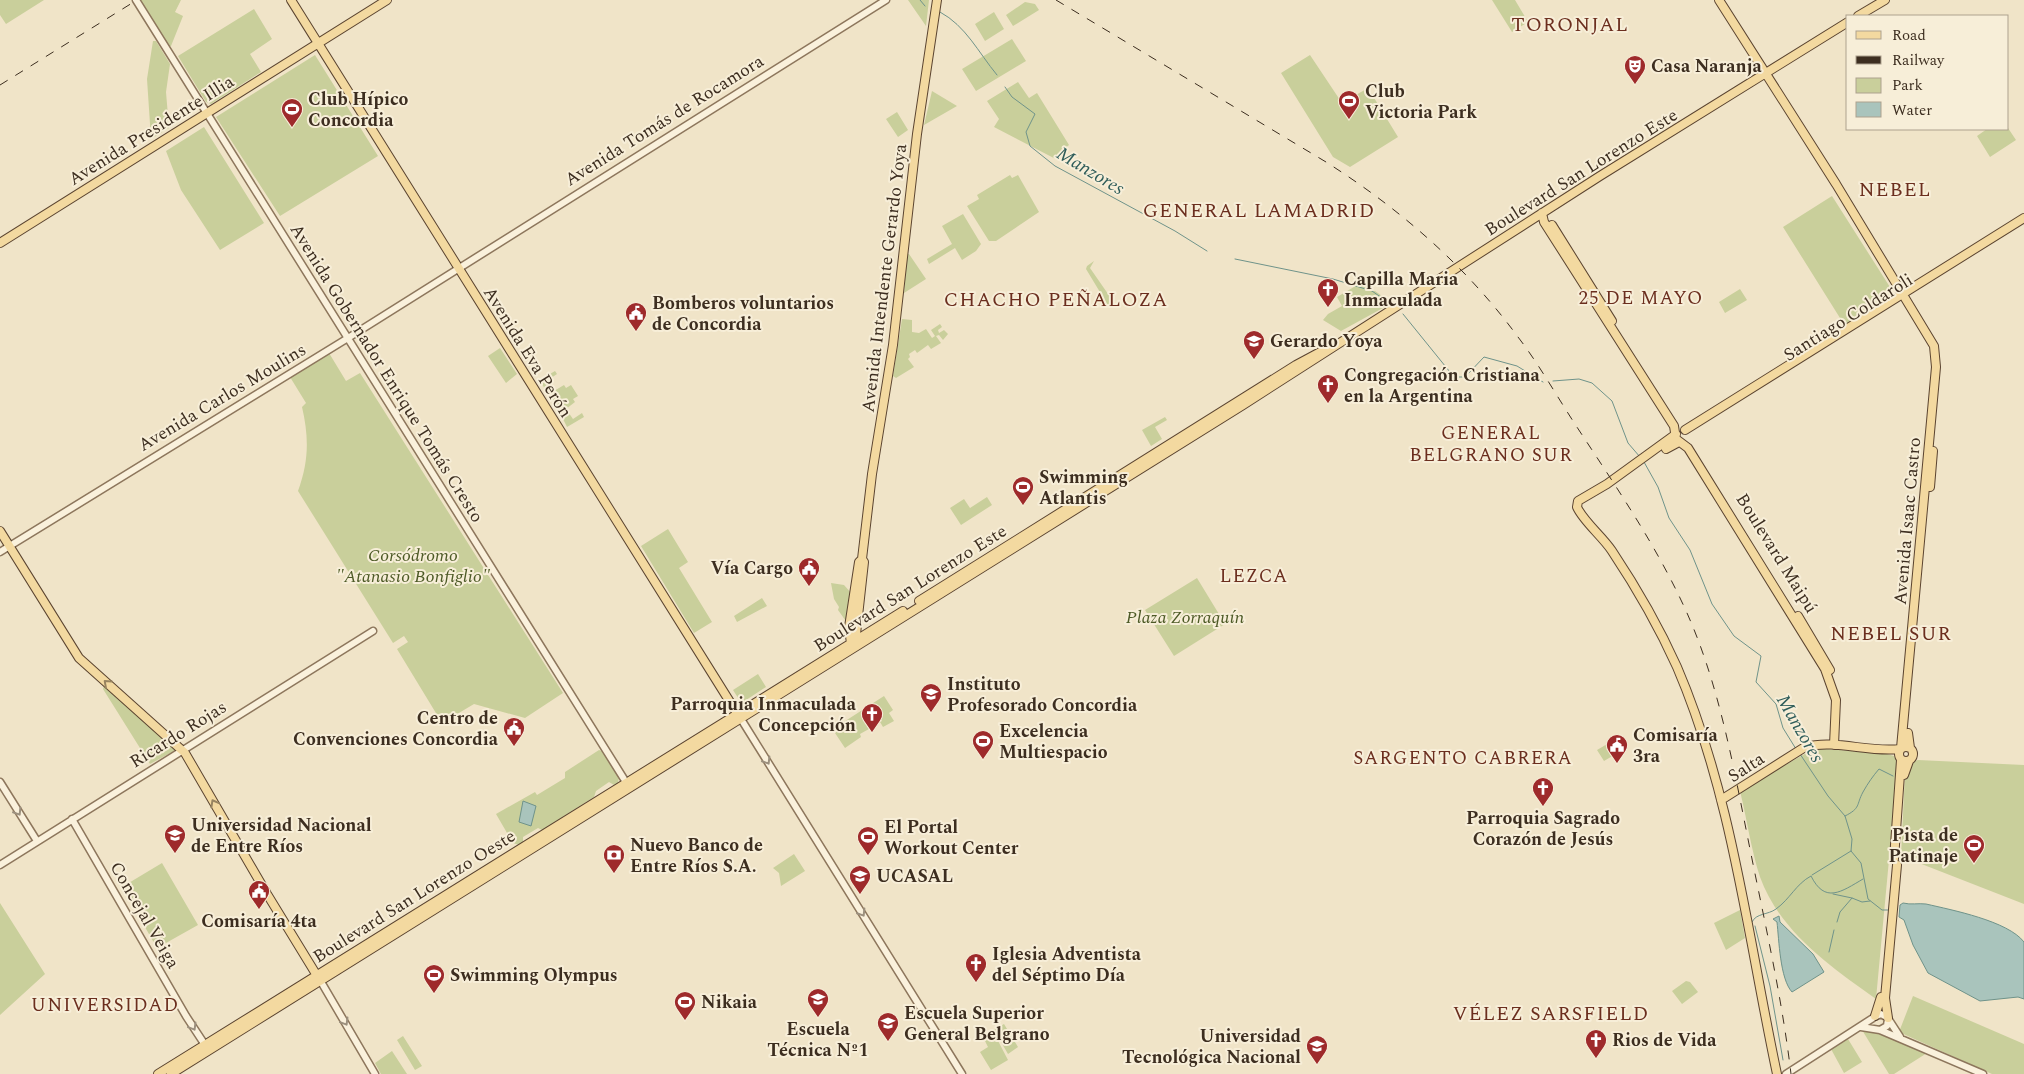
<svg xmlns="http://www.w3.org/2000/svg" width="2024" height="1074" viewBox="0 0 2024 1074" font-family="Spectral,serif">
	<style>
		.green { fill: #c9cf9b }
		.water { fill: #a9c4bc; stroke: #6f938a }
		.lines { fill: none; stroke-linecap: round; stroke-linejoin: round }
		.stream { stroke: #6f938a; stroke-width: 1 }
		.minor-casing { stroke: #8d765c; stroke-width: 9 }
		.major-casing { stroke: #5b4430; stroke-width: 10 }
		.minor { stroke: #faf1dc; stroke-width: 6 }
		.major { stroke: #f3d9a0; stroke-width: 8 }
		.rail { stroke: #3d2e20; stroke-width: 1; stroke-dasharray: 9 9; stroke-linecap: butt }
		.oneway { stroke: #988460 }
		.oneway2 { stroke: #9c907e }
		.labels { text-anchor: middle; stroke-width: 4; stroke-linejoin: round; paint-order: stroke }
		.poi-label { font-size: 18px; font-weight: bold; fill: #3d2e20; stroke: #f7eed8; text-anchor: start }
		.street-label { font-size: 18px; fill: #3d2e20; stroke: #f7eed8 }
		.park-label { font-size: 18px; font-style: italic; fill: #4d5a26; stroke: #f7eed8 }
		.water-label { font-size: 19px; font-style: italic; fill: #2f5d5a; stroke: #f7eed8 }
		.neighbourhood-label { font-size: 19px; letter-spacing: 1px; fill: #6b2e1e; stroke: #f7eed8 }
		.quarter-label { font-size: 20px; letter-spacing: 1px; fill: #6b2e1e; stroke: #f7eed8 }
	</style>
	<rect width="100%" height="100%" fill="#f0e4c8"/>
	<path class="green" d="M0,0H44L6,24L0,15Z
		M141,0H181L175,12L183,16L171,46L168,47L140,1Z
		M908,0H929L926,26Z
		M1492,0H1515L1528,22L1512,32Z
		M1025,2L1035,4L1039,10L1013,26L1006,15Z
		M254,9L272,39L250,54L261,72L211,104L206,102L178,56Z
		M994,12L1004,29L985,41L975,24Z
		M1012,39L1026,61L976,91L962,69Z
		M153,41H156L170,64L166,92L169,128L151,139L147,79Z
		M315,55L378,156L280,216L216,117Z
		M1310,55L1342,103L1368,88L1398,137L1350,167L1333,157L1281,73Z
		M1018,82L1029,98L1037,93L1069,145L1064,149L1077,170L994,127L999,119L987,101Z
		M932,91L957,106L924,125Z
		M897,112L908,130L898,137L886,119Z
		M204,127L264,223L220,250L181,190L166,151Z
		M2008,128L2016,140L1990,157L1977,136L1987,129Z
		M1010,175L1012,178L1018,175L1039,212L996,241H989L967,206L979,199L977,195Z
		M1832,196L1895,295L1845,326L1783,227Z
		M963,214L981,244L976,251L962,260L955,248L929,264L927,259L952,244L942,226Z
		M907,254H909L926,279L904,293Z
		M1094,261L1090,268L1115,304L1109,307L1086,269L1087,266Z
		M1359,284H1364L1371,291H1375L1392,303L1341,331L1323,320L1328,314L1342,306L1337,297Z
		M1740,289L1747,300L1725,313L1719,302Z
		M902,319L912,320V332L919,333L926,329L932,338L935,336L931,330L940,324L942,327L938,330L939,333L944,330L948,334L943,340L939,335L936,336L941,343L931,349L928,345L917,353L915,350L909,354L910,357L908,359L914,367L896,378L893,376Z
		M500,348L517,374L506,383L488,356Z
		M329,353L346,381L360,373L563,693L525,718L474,704L442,723L397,649L408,642L404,636L393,643L298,491C309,461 309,437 302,407L306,403L290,377Z
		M555,371L557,374L548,380L554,391L564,385L566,388L571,385L578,396L573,399L575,402L566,409L573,419L582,413L584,417L567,427L555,403L541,383L543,378Z
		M1165,417L1167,420L1155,427L1162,439L1151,446L1142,430Z
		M987,497L992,505L961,525L950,508L964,499L970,508Z
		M668,529L688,562L679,568L712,622L694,633L641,546Z
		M1197,578L1225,624L1174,656L1145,610Z
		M831,583L844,585L852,594L848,624L838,610L839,607L834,599Z
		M762,598L767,606L737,622L734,616Z
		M758,674L766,687L743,702L740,701L733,690Z
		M104,686L175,749L174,751L150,764L103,689Z
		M884,696L893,710L889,713L894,721L883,727L880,722L882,721L877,712L869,714L876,725L860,734L861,737L845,748L835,733L836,727Z
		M1614,740L1621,751L1604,761L1597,750Z
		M1815,748L1887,754L1894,756L1898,763L1876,999C1831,967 1780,932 1760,877C1751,850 1747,819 1740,791Z
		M599,750L602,751L619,777L618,783L614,785L609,782L596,791L594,797L542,830L538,828L523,837V842L519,845L513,843L496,814L535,792L537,795L565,778V772Z
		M1918,760L2024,765V904L1901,856L1905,773L1911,762Z
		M794,854L805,871L781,886L779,873L773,868Z
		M162,863L198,925L157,948L122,887Z
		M0,903L45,974L0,1015Z
		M1740,910L1745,938L1726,950L1714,923Z
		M1686,981L1690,982L1698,992L1682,1004L1672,991Z
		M1913,996L2024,1044V1074H1992L1899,1032Z
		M1004,1024L1018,1047L1008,1054L994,1030Z
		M1862,1030L1880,1032L1927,1053L1894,1074H1889Z
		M403,1036L422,1066L415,1070L397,1040Z
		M992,1036L996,1037L1008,1060L991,1070L980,1052L988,1047L985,1041Z
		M1848,1039L1862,1062L1844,1073L1831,1049Z
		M392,1051L407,1074H381L375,1063Z"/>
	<path class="water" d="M523,801L536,806L531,826L519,822Z
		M1903,903C1911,905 1918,903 1926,904C1952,910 2008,921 2024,942V999L2018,997L1980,1001L1928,973L1913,945L1904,920L1899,917L1900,905Z
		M1779,916L1780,922L1813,954L1824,972L1792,992C1780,979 1779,940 1777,922L1773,919Z"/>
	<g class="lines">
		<path class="stream" d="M920,0L925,6
			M940,12C966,26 978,52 997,75
			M1005,87L1012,97L1035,114L1026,132L1030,146L1055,166L1175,231L1207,251
			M1235,259L1333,279L1372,291L1392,305
			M1403,314L1454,377H1465L1484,357L1517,366L1543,382
			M1553,381L1579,379L1592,383L1612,401L1628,443L1640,457
			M1644,462L1658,487L1669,518L1690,550L1712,604L1734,636L1761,656L1756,682L1776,704L1783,728L1796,749
			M1800,754L1828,796L1845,816L1852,839L1851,851L1861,863L1868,899L1882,910H1890
			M1845,816C1861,808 1856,805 1863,792C1868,783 1873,776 1879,769L1893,776
			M1812,875L1851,851
			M1833,894L1852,898
			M1752,922C1756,913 1768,915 1776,909C1790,899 1796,884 1811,876C1825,904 1841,892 1863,879
			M1837,922L1840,912L1852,898L1862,902L1870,901
			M1755,926L1770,986L1783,1060
			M1829,952L1834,930"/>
		<g class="minor-casing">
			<path id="minor" d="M136,0L629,787
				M0,552L348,338L886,0
				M741,719L962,1074
				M0,782L37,841
				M72,819L186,1016L207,1048
				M0,865L373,631
				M320,980L375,1074
				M1874,1017L1881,1014L1888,1018L1887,1026L1880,1030
				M1889,1020L1900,1037
				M1861,1027L1880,1030L1983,1074
				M1786,1074L1873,1018"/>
		</g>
		<g class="major-casing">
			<path id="major" d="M291,0L740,718
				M1719,0L1836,184L1934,346L1936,367L1901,748
				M1858,16L1885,0
				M1542,213L1544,222L1674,426L1676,439L1688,448L1825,669L1836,700L1834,745
				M1552,225L1612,321
				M0,243L387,0
				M1685,430L2024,218
				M1676,434L1607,484L1578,501L1577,507C1583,521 1603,537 1612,551C1636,587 1659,627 1677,667C1732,795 1748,938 1777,1074
				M1666,449L1679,442
				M1930,487L1933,451
				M0,531L79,658L185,753L267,894L319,979
				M919,601L1296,365L1324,350
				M1798,616L1830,670
				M855,643L864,562L862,559
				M851,644L849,627L859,562L862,559L872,474L893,345L917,134L937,0
				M1908,733L1910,748
				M1899 754a7 7 0 1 1 14 0a7 7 0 1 1-14 0Z
				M1904,775L1909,761
				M1721,800L1805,747C1836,739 1868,753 1900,749
				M1894,859L1901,760
				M1875,1016L1881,997
				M1888,1018L1885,998L1897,865
				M158,1074L903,611
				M171,1074L1243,405L1600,176L1848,22"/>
		</g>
		<use href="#minor" class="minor"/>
		<use href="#major" class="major"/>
		<path class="rail" d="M1056,0L1326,162C1400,209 1466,266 1518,337C1538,363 1555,393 1573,421C1614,484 1656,544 1687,613C1720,687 1734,770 1750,849C1765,924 1782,998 1791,1074
			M0,85L137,0"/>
	</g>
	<defs><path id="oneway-chevron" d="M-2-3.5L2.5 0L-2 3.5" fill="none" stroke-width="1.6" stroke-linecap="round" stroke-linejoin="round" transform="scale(1.25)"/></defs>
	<g class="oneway">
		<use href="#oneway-chevron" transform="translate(107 683) rotate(-138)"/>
		<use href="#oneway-chevron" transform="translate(214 803) rotate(-119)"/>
	</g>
	<g class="oneway2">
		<use href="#oneway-chevron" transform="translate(767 761) rotate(58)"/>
		<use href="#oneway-chevron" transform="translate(18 812) rotate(58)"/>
		<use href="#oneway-chevron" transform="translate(862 913) rotate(58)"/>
		<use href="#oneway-chevron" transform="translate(345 1022) rotate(59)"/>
		<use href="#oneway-chevron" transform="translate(193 1027) rotate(59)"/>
	</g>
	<defs>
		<g id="theatre-pin" transform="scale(1.125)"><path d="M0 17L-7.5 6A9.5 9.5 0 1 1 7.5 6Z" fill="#9e2a2b" stroke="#f7eed8"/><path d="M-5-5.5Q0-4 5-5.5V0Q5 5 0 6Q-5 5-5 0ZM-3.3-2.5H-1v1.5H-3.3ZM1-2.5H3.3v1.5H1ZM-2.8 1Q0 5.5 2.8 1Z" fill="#fff"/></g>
		<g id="stadium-pin" transform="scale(1.125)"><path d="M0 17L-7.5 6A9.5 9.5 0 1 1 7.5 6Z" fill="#9e2a2b" stroke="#f7eed8"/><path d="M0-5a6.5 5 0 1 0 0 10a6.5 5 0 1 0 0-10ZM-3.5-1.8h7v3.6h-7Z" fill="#fff"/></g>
		<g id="church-pin" transform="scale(1.125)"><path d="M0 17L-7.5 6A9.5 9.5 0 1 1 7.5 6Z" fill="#9e2a2b" stroke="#f7eed8"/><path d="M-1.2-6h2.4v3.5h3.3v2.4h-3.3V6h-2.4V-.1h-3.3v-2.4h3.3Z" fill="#fff"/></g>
		<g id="civic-pin" transform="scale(1.125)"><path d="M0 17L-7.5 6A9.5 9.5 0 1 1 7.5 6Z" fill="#9e2a2b" stroke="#f7eed8"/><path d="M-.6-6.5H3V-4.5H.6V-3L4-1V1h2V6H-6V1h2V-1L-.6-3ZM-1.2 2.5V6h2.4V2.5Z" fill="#fff"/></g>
		<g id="school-pin" transform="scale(1.125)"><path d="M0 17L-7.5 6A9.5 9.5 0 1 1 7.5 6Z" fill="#9e2a2b" stroke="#f7eed8"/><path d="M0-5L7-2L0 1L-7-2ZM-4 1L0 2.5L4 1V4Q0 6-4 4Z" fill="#fff"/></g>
		<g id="university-pin" transform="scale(1.125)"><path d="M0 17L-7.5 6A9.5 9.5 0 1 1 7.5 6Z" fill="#9e2a2b" stroke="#f7eed8"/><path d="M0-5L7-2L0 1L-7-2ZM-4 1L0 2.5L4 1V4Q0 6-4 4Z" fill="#fff"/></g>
		<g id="bank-pin" transform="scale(1.125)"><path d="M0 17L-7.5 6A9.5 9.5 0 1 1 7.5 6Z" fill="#9e2a2b" stroke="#f7eed8"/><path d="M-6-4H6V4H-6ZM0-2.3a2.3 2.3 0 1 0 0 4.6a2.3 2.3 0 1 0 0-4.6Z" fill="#fff"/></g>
	</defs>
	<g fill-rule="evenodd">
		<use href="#theatre-pin" x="1635" y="66"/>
		<use href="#stadium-pin" x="1349" y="101"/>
		<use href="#stadium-pin" x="292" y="109"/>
		<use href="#church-pin" x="1328" y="289"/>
		<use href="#civic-pin" x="636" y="313"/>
		<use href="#school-pin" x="1254" y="341"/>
		<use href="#church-pin" x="1328" y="385"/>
		<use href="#stadium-pin" x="1023" y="487"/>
		<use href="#civic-pin" x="809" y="568"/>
		<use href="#university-pin" x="931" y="694"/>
		<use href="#church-pin" x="872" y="714"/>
		<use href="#civic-pin" x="514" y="728"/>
		<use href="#stadium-pin" x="983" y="741"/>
		<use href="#civic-pin" x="1617" y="745"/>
		<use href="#church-pin" x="1543" y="788"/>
		<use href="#university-pin" x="175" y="835"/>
		<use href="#stadium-pin" x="868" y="837"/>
		<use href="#stadium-pin" x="1974" y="845"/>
		<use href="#bank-pin" x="614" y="855"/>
		<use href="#university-pin" x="860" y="876"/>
		<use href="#civic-pin" x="259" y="891"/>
		<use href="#church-pin" x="976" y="964"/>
		<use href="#stadium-pin" x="434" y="975"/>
		<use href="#school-pin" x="818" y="999"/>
		<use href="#stadium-pin" x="685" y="1002"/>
		<use href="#university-pin" x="888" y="1023"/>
		<use href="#church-pin" x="1596" y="1040"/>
		<use href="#university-pin" x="1317" y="1046"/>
	</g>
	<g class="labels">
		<g class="poi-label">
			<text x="1651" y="72">Casa Naranja</text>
			<text x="1365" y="97">Club<tspan x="1365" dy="21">Victoria Park</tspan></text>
			<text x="308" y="105">Club Hípico<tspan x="308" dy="21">Concordia</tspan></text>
			<text x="1344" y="285">Capilla Maria<tspan x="1344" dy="21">Inmaculada</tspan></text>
			<text x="652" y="309">Bomberos voluntarios<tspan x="652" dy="21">de Concordia</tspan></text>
			<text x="1270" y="347">Gerardo Yoya</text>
			<text x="1344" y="381">Congregación Cristiana<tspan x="1344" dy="21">en la Argentina</tspan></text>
			<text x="1039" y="483">Swimming<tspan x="1039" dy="21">Atlantis</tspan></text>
			<text x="793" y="574" text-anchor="end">Vía Cargo</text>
			<text x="947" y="690">Instituto<tspan x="947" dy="21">Profesorado Concordia</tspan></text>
			<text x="856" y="710" text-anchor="end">Parroquia Inmaculada<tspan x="856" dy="21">Concepción</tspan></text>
			<text x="498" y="724" text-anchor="end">Centro de<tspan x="498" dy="21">Convenciones Concordia</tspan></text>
			<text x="999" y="737">Excelencia<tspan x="999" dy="21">Multiespacio</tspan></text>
			<text x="1633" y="741">Comisaría<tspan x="1633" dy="21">3ra</tspan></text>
			<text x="1543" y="824" text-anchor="middle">Parroquia Sagrado<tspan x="1543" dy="21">Corazón de Jesús</tspan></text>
			<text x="191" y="831">Universidad Nacional<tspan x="191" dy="21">de Entre Ríos</tspan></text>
			<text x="884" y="833">El Portal<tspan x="884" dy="21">Workout Center</tspan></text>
			<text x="1958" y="841" text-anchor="end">Pista de<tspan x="1958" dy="21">Patinaje</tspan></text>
			<text x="630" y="851">Nuevo Banco de<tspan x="630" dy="21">Entre Ríos S.A.</tspan></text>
			<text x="876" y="882">UCASAL</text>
			<text x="259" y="927" text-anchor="middle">Comisaría 4ta</text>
			<text x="992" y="960">Iglesia Adventista<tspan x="992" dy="21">del Séptimo Día</tspan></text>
			<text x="450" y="981">Swimming Olympus</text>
			<text x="701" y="1008">Nikaia</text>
			<text x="904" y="1019">Escuela Superior<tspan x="904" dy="21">General Belgrano</tspan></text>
			<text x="818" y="1035" text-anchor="middle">Escuela<tspan x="818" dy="21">Técnica Nº1</tspan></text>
			<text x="1301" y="1042" text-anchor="end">Universidad<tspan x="1301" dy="21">Tecnológica Nacional</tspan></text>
			<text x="1612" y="1046">Rios de Vida</text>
		</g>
		<g class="street-label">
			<text transform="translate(664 120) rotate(-32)" y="6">Avenida Tomás de Rocamora</text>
			<text transform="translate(151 130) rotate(-32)" y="6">Avenida Presidente Illia</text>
			<text transform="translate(1581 172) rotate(-32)" y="6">Boulevard San Lorenzo Este</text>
			<text transform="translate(884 278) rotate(-83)" y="6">Avenida Intendente Gerardo Yoya</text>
			<text transform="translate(1848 317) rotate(-32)" y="6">Santiago Coldaroli</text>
			<text transform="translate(528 352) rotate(58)" y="6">Avenida Eva Perón</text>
			<text transform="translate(387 373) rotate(58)" y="6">Avenida Gobernador Enrique Tomás Cresto</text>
			<text transform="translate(222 397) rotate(-31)" y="6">Avenida Carlos Moulins</text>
			<text transform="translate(1907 521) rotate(-85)" y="6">Avenida Isaac Castro</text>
			<text transform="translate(1777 553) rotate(58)" y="6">Boulevard Maipú</text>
			<text transform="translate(910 588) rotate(-32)" y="6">Boulevard San Lorenzo Este</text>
			<text transform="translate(178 734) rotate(-32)" y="6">Ricardo Rojas</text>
			<text transform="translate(1746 767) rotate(-33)" y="6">Salta</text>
			<text transform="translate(414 896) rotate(-32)" y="6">Boulevard San Lorenzo Oeste</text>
			<text transform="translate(145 915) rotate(60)" y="6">Concejal Veiga</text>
		</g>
		<g class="park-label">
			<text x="413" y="561">Corsódromo<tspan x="413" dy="21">"Atanasio Bonfiglio"</tspan></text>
			<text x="1185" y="623">Plaza Zorraquín</text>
		</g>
		<g class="water-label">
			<text transform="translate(1091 170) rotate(31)" y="7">Manzores</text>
			<text transform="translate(1801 728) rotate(60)" y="7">Manzores</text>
		</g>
		<g class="neighbourhood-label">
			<text x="1641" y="304">25 DE MAYO</text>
			<text x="1491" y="439">GENERAL<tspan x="1491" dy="22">BELGRANO SUR</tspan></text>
			<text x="1254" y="582">LEZCA</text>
			<text x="1463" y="764">SARGENTO CABRERA</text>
			<text x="105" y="1011">UNIVERSIDAD</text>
		</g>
		<g class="quarter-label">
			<text x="1570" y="31">TORONJAL</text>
			<text x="1895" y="196">NEBEL</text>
			<text x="1259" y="217">GENERAL LAMADRID</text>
			<text x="1056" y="306">CHACHO PEÑALOZA</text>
			<text x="1891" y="640">NEBEL SUR</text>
			<text x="1551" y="1020">VÉLEZ SARSFIELD</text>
		</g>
	</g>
	<rect x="1846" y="15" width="162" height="115" fill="#f7eed8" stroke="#ada18e"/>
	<rect x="1856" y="31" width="25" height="8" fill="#f3d9a0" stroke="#ada18e"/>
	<text x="1892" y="40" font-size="15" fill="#3d2e20">Road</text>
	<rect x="1856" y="56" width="25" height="8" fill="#3d2e20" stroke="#ada18e"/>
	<text x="1892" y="65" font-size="15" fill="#3d2e20">Railway</text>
	<rect x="1856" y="78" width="25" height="15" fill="#c9cf9b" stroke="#ada18e"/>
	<text x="1892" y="90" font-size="15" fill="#3d2e20">Park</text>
	<rect x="1856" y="102" width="25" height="15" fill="#a9c4bc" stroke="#ada18e"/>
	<text x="1892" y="115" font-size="15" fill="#3d2e20">Water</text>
</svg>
